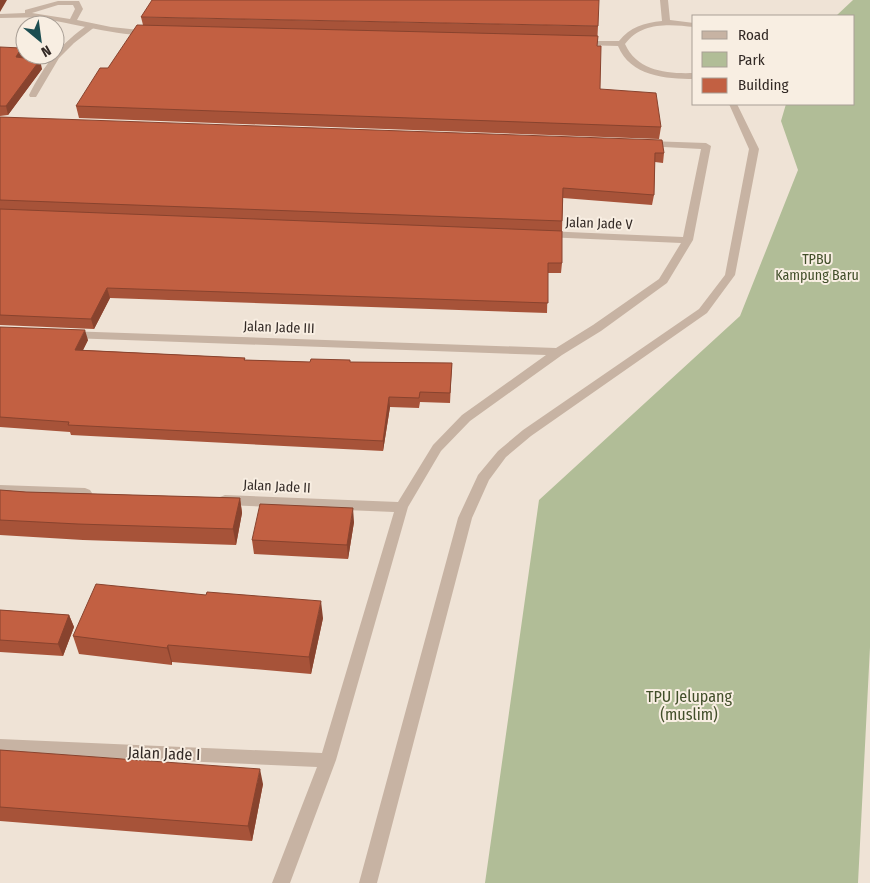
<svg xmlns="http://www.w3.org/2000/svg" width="870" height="883" viewBox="0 0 870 883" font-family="'Fira Sans Condensed',sans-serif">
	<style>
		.green { fill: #b1bd97 }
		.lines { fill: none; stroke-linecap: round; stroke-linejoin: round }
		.lane { fill: #c7b3a3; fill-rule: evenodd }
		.street { fill: #c7b3a3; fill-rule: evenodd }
		.wall { fill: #a75339 }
		.shaded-wall { fill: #88432e }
		.building { fill: #c26042; stroke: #88432e }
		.labels { text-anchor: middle; stroke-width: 4; stroke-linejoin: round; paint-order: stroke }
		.street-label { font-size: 14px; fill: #322925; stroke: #f8eee2 }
		.park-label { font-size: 14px; fill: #424f2a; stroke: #f8eee2 }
		.near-park-label { font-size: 16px; fill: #424f2a; stroke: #f8eee2 }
		.near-street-label { font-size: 16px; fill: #322925; stroke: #f8eee2 }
	</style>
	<rect width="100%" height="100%" fill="#efe3d6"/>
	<path class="green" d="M853,0H870V647L858,883H485L539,500L740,316L798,170L781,121L786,104H854V16H836Z"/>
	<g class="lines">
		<path class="lane" d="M89,24L96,26L74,43L59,58L36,97H30L29,95C45,64 60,44 89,24Z"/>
		<path class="street" d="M660,0H668L670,20L694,23V27C669,24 641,22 625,44C637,71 667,74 694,73V79C666,79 630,76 618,46L581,45L577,43L581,41H619C630,27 644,23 662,21Z
			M58,1H79L83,9L77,20L111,27L149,31L153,33C142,42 59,20 39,18C26,17 13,18 0,18V14L25,13V10ZM58,5H73L75,9L70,19L32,13Z
			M729,104H737L759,149L735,275L707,313L531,436L506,457L489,480L472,518L377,883H359L458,518L478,475L498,451L523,430L699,309L725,275L749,149Z
			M648,141L706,143L711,146L693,240L667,283L601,331L562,355L470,421L441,451L408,507L336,760L290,883H272L317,767L0,753V739L322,753L394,512L225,505L220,503L218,500L220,497L225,495L398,502L433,445L462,415L546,355L70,338L66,337L64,334L66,331L556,348L593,325L659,279L681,243L545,237L540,234L545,231L683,237L701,149L645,146V142Z
			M0,485L85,488L90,490L92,493L90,496L85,498L0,495Z"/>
	</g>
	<path class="wall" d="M141,17L598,26L597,46L600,89L661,127L659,139L79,118L76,106L108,68L143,25Z
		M0,47L23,57V58L42,69L8,115L0,116Z
		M0,117L664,153L663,163L655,162L654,195L652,205L563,198L562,230V263L561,273H548L547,313L110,298L94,329L0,325Z
		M0,327L88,340L83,350L245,358V360L310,362L452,363L450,403L420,402L419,408L390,407L383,451L71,435L70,432L0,427Z
		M0,490L26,492L240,498L242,513L236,545L83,540L0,535Z
		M354,522L348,559L254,554L252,540Z
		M0,610L69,615L74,627L63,656L0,652Z
		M323,618L311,674L172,662V665L79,654L73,636Z
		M0,750L263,784L252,841L0,821Z"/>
	<path class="shaded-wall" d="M0,0H7L0,12Z
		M21,48L23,57L18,66L16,57Z
		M40,60L42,69L8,115L6,106Z
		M107,288L110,298L94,329L91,319Z
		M85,330L88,340L78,360L75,350Z
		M389,397L390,407L383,451V441Z
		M240,498L242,513L236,545L233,529Z
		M353,508L354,522L348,559L347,545Z
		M321,601L323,618L311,674L309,657Z
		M69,615L74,627L63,656L58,644Z
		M168,645L172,662V665L167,648Z
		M260,769L263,784L252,841L248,826Z"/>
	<path class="building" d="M152,0H599L598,26L141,17Z
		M137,25L598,36L597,46H601L600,89L656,93L661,127L76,106L100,68H108Z
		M0,47L21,48L16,57L40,60L6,106H0Z
		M0,117L662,140L664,153H655L654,195L563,188L562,221L0,200Z
		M0,209L562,231V263H548V303L107,288L91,319L0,315Z
		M0,327L85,330L75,350L245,358L244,360L310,362L311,359L350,360V362L452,363L450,393L420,392L419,398L389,397L383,441L68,425L69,422L0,417Z
		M0,490L26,492L240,498L233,529L78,524L0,520Z
		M260,504L353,508L347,545L252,540Z
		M96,584L206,595L207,592L321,601L309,657L168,645L167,648L73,636Z
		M0,610L69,615L58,644L0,640Z
		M0,750L260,769L248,826L0,807Z"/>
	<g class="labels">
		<g class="street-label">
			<text transform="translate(599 223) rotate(2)" y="5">Jalan Jade V</text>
			<text transform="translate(279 327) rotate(2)" y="5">Jalan Jade III</text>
			<text transform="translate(277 486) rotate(3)" y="5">Jalan Jade II</text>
		</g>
		<g class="park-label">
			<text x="817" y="264">TPBU<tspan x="817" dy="16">Kampung Baru</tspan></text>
		</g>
		<g class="near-park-label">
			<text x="689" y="702">TPU Jelupang<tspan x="689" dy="18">(muslim)</tspan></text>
		</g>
		<g class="near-street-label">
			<text transform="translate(164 753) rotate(2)" y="6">Jalan Jade I</text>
		</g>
	</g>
	<rect x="692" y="15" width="162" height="90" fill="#f8eee2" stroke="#a99f96"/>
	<rect x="702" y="31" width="25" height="8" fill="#c7b3a3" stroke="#a99f96"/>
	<text x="738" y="40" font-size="15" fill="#322925">Road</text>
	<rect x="702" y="52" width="25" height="15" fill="#b1bd97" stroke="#a99f96"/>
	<text x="738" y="65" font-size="15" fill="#322925">Park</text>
	<rect x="702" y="78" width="25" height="15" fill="#c26042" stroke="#a99f96"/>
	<text x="738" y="90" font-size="15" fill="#322925">Building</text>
	<g transform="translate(40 40) rotate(151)"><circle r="24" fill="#f8eee2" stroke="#a99f96"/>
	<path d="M0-4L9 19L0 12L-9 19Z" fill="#1c4e52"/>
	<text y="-8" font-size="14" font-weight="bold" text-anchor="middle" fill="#322925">N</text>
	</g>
</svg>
